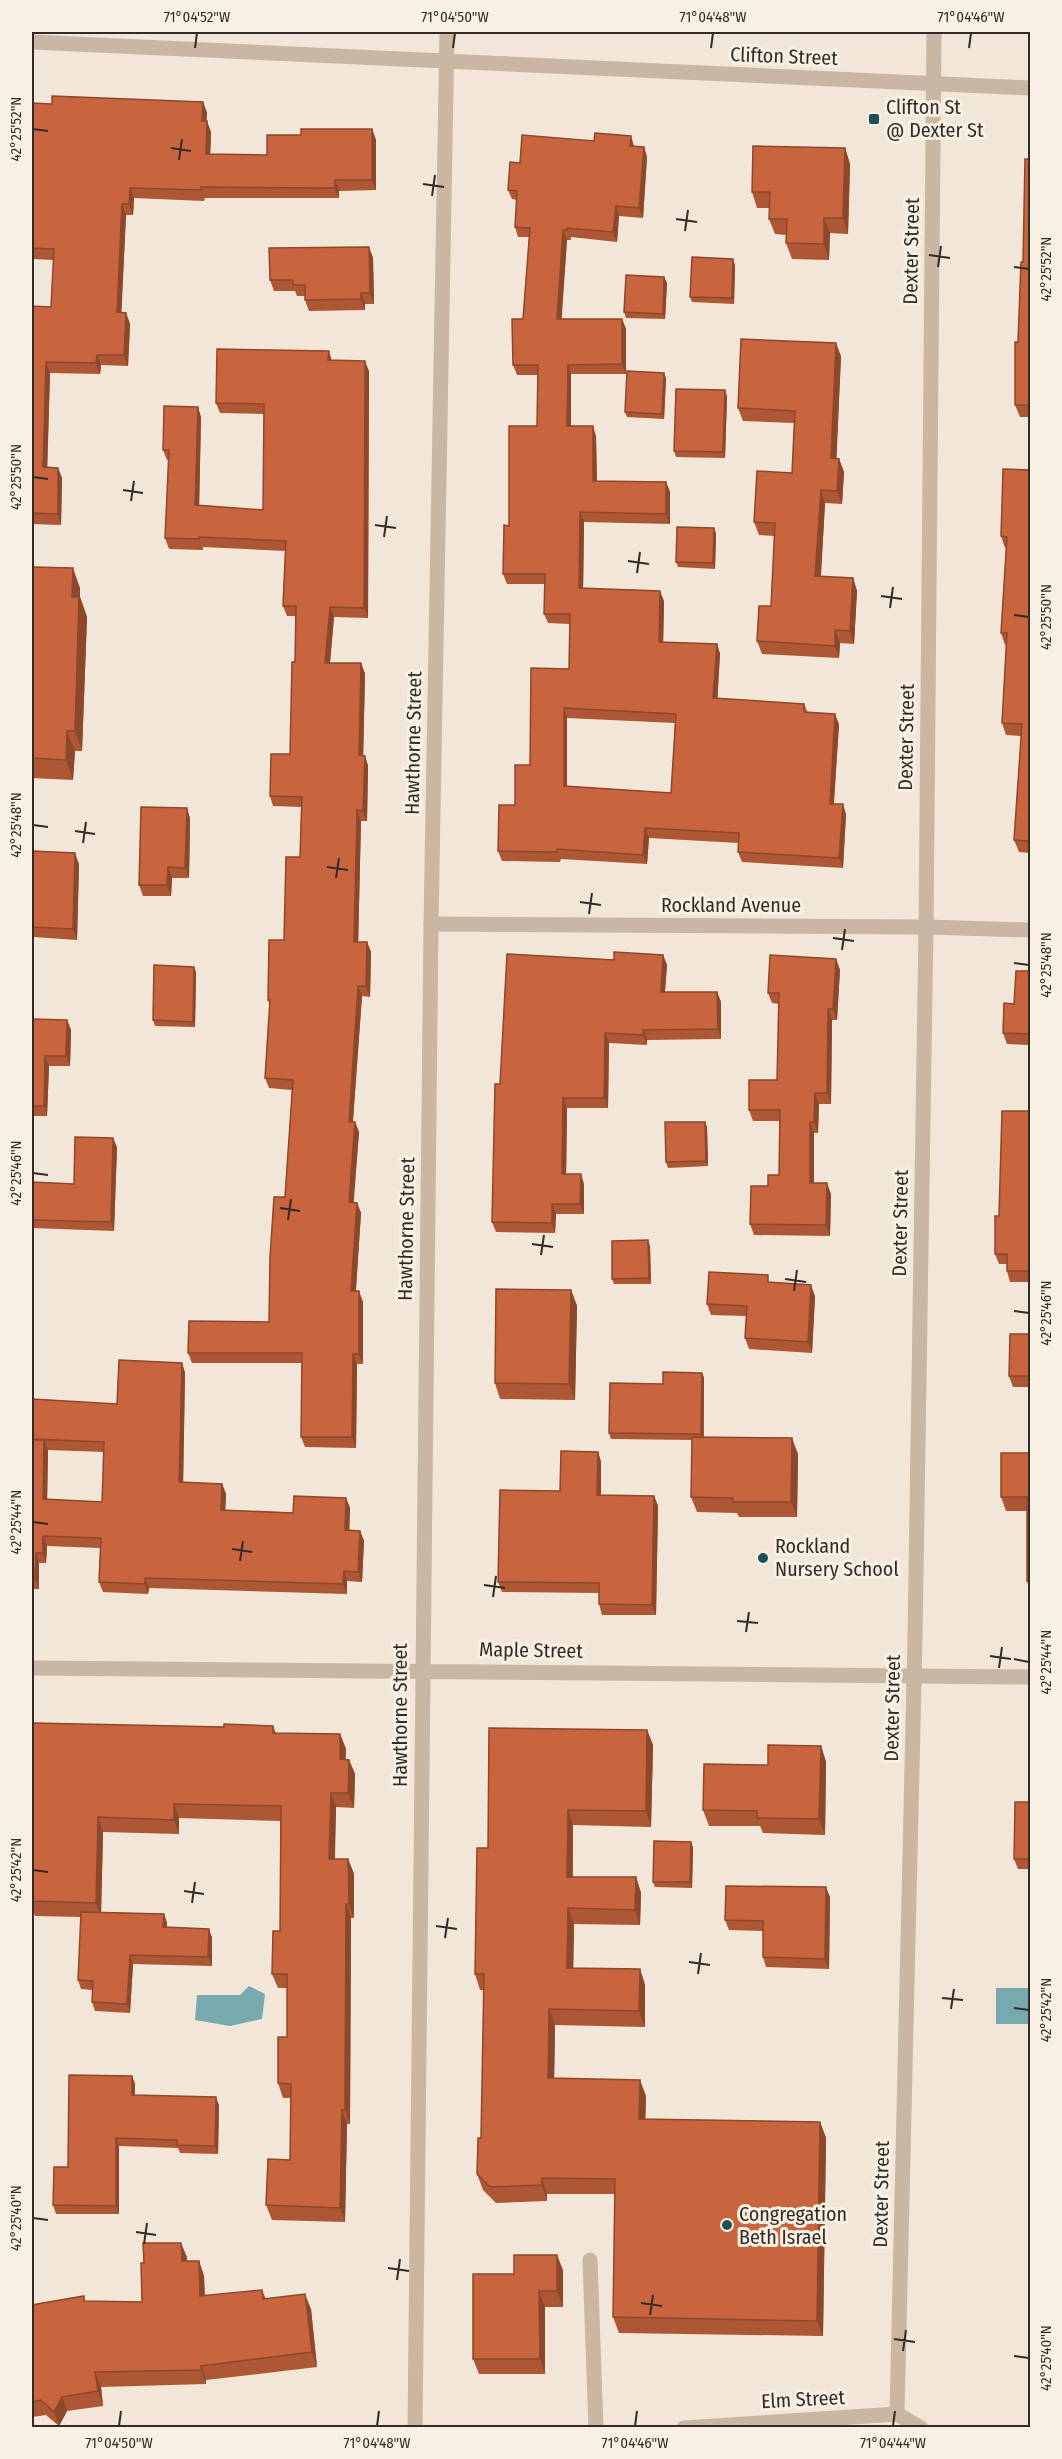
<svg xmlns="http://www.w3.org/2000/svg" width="1062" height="2459" viewBox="0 0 1062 2459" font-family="'Fira Sans Condensed',sans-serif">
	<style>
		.water { fill: #76aaaf }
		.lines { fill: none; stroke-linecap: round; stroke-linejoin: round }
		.service { stroke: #c9b6a3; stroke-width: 15 }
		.minor { stroke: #c9b6a3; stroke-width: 15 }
		.tertiary { stroke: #c9b6a3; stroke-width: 15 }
		.wall { fill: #ad5735; fill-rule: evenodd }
		.shaded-wall { fill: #8d472b }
		.building { fill: #c9653e; stroke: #8d472b; stroke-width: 1.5; fill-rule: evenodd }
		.ticks { fill: none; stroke: #342b26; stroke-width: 2 }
		.poi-dot { fill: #1a5056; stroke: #f9f0e4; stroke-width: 2 }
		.labels { text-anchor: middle; stroke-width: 6; stroke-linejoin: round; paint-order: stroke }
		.street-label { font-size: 20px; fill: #342b26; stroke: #f9f0e4 }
		.poi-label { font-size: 20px; fill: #342b26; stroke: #f9f0e4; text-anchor: start }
		.neatline { fill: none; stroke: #342b26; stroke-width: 2 }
		.ticks-label { font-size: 15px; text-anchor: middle; fill: #342b26 }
	</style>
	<rect width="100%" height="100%" fill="#f1e6d7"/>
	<path class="water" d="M249,1986L265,1994L262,2019L230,2026L195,2020L197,1995H240Z
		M996,1988H1030V2024H996Z"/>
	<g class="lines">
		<path class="service" d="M590,2260L596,2428"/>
		<path class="minor" d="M431,924L926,927L1030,930
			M897,2414L915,1639L926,927L934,32"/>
		<path class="tertiary" d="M32,42L1030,88
			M32,1668L1030,1677
			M415,2428L431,924L447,32
			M684,2428L897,2414L921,2428"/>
	</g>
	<path class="wall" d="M203,102L207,113L206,121L211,132L210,154L267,155L301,135L372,129L376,140V190L339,191V198H205L204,201L134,198L133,215H126L121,313H126L130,324L128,366L101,365L100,374L50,373L47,467L58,468L62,478L61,525L32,524V306L51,307L54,260L32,259V103L52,104Z
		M634,146V147H644L647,157L643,218L619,216L617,242L571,237V240H567L561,319H622L626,329V374H571V426L596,436L597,481L666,482L670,492V524L584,522L583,588L664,601L663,642L717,644L720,654L717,699L804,704L808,713L839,724L834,804L846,814L843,868L742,862L738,852L739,843L649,838L647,864L561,859L560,862L502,861L498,851L530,765L569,669L570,624L548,623L544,614L545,584H507L503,574L509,526L537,426L538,375H517L513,365L523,319L529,237H518L515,227L517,200L512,199L508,190L520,163ZM567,718L675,723L671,793L567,786Z
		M845,148L850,164L848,234L830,233L829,260L792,259L786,243V235L775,234L769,219V208H757L752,192Z
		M1030,159V417H1020L1015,405L1023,262Z
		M369,247L373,258L374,304H365V310L309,311L305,300V296H297L295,291H274L270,280Z
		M735,265L734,304L692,302L690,297Z
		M664,277L667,283L665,319L626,318L624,312Z
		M841,356L836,459H839L844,472L842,504L825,503L821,576L853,578L857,591L854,644L840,643L839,658L762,654L757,641L771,606L775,536L759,535L754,522L792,473L794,423L743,421L738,408Z
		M332,360L369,371L368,618L334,617L330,663H361L365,674L363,755L365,756L368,766L367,821H361L358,942H367L371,952L370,997L362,996L353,1122H355L359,1132L353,1202L357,1203L361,1213L356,1291L363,1302V1364H357L356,1448L305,1447L301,1437L302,1363H192L188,1353L269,1322L285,1197L292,1090L269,1088L265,1078L270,1007L268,1000L284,940L300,857L301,807L273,806L270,796L290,754L295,662L296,616H287L283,606L285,551L203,547V550L169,549L165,538L169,460H167L163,450L201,417L199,505L263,510L264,414L220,413L216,403Z
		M666,378L664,419L627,417L625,412Z
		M727,396L725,458L676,457L674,451Z
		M1030,470V853L1019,852L1014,840L1021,736L1006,735L1002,723L1006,645H1005L1001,633L1006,548H1005L1001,536Z
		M714,528L716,534L715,569L678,567L676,562Z
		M32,567L80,588V597L87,617L82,751H75L73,780L32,778Z
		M187,808L190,819L189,878H172L171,896H143L139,885Z
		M32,851L79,864L77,940L34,937L32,932Z
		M663,955L667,965L665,992H717L721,1002V1039L647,1040V1045L609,1043L608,1108H567L566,1174L584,1184V1214H556L555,1233L496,1232L492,1222L500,1084Z
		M836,959L840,970L837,1020H832L831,1104H819L818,1133H814V1183L831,1194L830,1236L754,1235L750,1224L768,1186L779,1175L780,1121H753L749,1110L777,1080L779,1004L772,1003L768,993Z
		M1030,971V1045L1007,1044L1003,1033Z
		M196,972L195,1027L155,1026L153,1020Z
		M32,1019L67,1020L71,1030L70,1066H49L47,1116H32Z
		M1030,1111V1282H1010L1007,1271V1264H999L995,1254L999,1216Z
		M705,1122L707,1127L708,1166L668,1168L666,1162Z
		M117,1147L114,1231L32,1228V1182L74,1184Z
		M650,1246L651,1284H614L612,1279Z
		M771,1282L815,1296L812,1353L749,1349L745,1338L746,1316L711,1315L707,1304Z
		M571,1290L577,1306L575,1400L500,1399L495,1383Z
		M1030,1334V1387H1013L1009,1376Z
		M182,1363L185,1373L183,1482L222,1484L226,1494L225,1510L293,1513L346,1498L350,1508L349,1530L360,1531L364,1541L362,1582L347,1581V1594L149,1588L148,1594L103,1592L99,1582L100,1548L47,1546L46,1563H39V1589H32V1399L117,1404ZM48,1450L104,1452L102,1502L47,1499Z
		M702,1373L704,1378V1437L798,1454L797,1517H739L737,1513L697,1512L691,1497L692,1440L611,1439L609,1433L663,1384Z
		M598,1452L601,1462V1495L654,1496L658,1506L656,1615H602L599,1604V1593L502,1592L498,1582L560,1491Z
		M1030,1453L1027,1511H1006L1001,1497Z
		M1027,1581H1030V1591Z
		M273,1726L276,1733L340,1734L346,1749L345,1760H349L355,1774L354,1808L336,1807L335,1859H348L354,1874V1918H351L350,2124H347L345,2222L272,2220L266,2205L290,2160L291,2098H283L278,2083L287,2037V1988H278L272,1974L280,1931V1821L179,1818V1834L103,1832L101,1912L164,1914L167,1923V1927L209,1929L212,1938V1966L133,1964L130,2013L95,2011L92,2002L93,1990L81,1989L78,1980L81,1917L35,1916L32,1907V1780L224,1727Z
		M647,1730L653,1745L651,1827L573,1825V1877H636L641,1893L640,1925L574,1924L573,1968L640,1969L645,1985V2027L555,2025L554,2078L646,2096L645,2119L820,2122L826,2138L823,2336L619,2333L613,2317L615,2194H547V2201L496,2203L483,2190L477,2174L481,2138L484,1990H480L475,1974L488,1848Z
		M821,1746L826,1762L825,1835L763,1833L760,1826H709L703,1810L768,1765Z
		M1030,1802V1869H1018L1014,1859Z
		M691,1842L693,1848L692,1888L655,1887L653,1882Z
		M830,1897L829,1969L766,1967L763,1957V1931L729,1930L725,1920Z
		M132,2076L135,2084V2095L219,2105L218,2154L180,2153L178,2148L119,2146V2214H56L53,2205L68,2167Z
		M187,2257V2261H199L204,2276L205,2296L262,2290L266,2299L311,2309L317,2367L206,2380V2384L101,2387L103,2406L67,2411L59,2426L46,2415L32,2417V2305L84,2296L85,2301L142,2302Z
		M563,2270V2307H545V2374H479L473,2359L514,2274Z"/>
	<path class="shaded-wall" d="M203,102L207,113L206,132L202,121Z
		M207,121L211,132L210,165L206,154Z
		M372,129L376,140V190L372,180Z
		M631,136L634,146V156L630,146Z
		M644,147L647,157L643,218L639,208Z
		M845,148L850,164L848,234L843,218Z
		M335,180L339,191V198L335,188Z
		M130,188L134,198L133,215L129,204Z
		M122,204L126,215L121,323L117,312Z
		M616,206L619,216L617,242L613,232Z
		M824,218L830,233L829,260L824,244Z
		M563,230L567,240L561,329L557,319Z
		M369,247L373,258L374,304L370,293Z
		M733,259L735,265L734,304L732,298Z
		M664,277L667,283L665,319L663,314Z
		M361,293L365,304V310L361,299Z
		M126,313L130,324L128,366L124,355Z
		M622,319L626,329V374L622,364Z
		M836,343L841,356L836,471L831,458Z
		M329,351L332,361L328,360Z
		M97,355L101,365L100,374L96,363Z
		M365,361L369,371L368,618L364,608Z
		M46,362L50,373L47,478L43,467Z
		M568,365L571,374V436L567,426Z
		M664,373L666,378L664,419L662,414Z
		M725,390L727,396L725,458L723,452Z
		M198,407L201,417L199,515L195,505Z
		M593,426L596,436L597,491L593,481Z
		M839,459L844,472L842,504L837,491Z
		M58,468L62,478L61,525L58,514Z
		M666,482L670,492V524L666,514Z
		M821,490L825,503L820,588L815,576Z
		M580,512L584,522L583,598L579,588Z
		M714,528L716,534L715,569L713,563Z
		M73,568L80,588V597L87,617L82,751L75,731L72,597Z
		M853,578L857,591L854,644L850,631Z
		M660,591L664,601L663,652L659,642Z
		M330,607L334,617L329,673L325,663Z
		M835,630L840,643L839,658L835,646Z
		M717,644L720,654L717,708L713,698Z
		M361,663L365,674L363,766L359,755Z
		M564,708L567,718V796L564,786Z
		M835,714L839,724L833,813L830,804Z
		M67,731L75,751L73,780L66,760Z
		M365,756L368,766L367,821L363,811Z
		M843,804L846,814L843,868L839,858Z
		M187,808L190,819L189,878L185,868Z
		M357,810L361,821L358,952L354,942Z
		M645,828L649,838L647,864L643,855Z
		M75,853L79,864L77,940L73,929Z
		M168,867L172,878L171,896L167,885Z
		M367,942L371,952L370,997L366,986Z
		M663,955L667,965L664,1002L661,992Z
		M836,959L840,970L837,1020L833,1009Z
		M194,967L196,972L195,1027L193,1022Z
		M358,986L362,996L352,1132L349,1122Z
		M717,992L721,1002V1039L718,1029Z
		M828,1009L832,1020L831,1104L827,1093Z
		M67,1020L71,1030L70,1066L66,1056Z
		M643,1030L647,1040V1045L643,1035Z
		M605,1033L609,1043L608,1108L604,1098Z
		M45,1056L49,1066L47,1116L44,1106Z
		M815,1093L819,1104L818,1133L814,1122Z
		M563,1098L567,1108L566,1184L562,1174Z
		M355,1122L359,1132L353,1212L349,1202Z
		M705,1122L707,1127L708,1166L706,1161Z
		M810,1122L814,1133V1194L810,1183Z
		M113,1138L117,1147L114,1231L111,1222Z
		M581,1174L584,1184V1214L580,1204Z
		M827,1183L831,1194L830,1236L826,1225Z
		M357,1203L361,1213L355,1301L351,1291Z
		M552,1204L556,1214L555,1233L552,1223Z
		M648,1240L650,1246L651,1284L649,1278Z
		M811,1285L815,1296L812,1353L808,1342Z
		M571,1290L577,1306L575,1400L569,1384Z
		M359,1291L363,1302V1364L359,1354Z
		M353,1354L357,1364L356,1448L352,1437Z
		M182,1363L185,1373L183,1492L179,1482Z
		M702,1373L704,1378L703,1440L701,1434Z
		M792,1438L798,1454L797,1517L791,1502Z
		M44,1440L48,1451L47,1509L43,1499Z
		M598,1452L601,1462V1505L597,1495Z
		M222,1484L226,1494L225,1520L221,1510Z
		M654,1496L658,1506L656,1615L652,1605Z
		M346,1498L350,1508L349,1540L345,1530Z
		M360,1531L364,1541L362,1582L358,1572Z
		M43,1536L47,1546L46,1563L43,1553Z
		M36,1553L39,1563V1589L35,1579Z
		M344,1571L347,1581V1594L343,1584Z
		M145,1578L149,1588L148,1594L145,1584Z
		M647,1730L653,1745L651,1827L646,1811Z
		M340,1734L346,1749L345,1774L340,1759Z
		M821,1746L826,1762L825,1835L819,1819Z
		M349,1760L355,1774L354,1808L348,1793Z
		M331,1793L336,1807L334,1874L329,1859Z
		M174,1804L179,1818V1834L174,1820Z
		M568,1810L573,1825L572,1892L567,1877Z
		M98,1817L103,1832L101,1917L96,1903Z
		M691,1842L693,1848L692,1888L690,1882Z
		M348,1859L354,1874V1918L349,1904Z
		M636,1877L641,1893L640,1925L635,1910Z
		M826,1887L830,1897L829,1969L825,1959Z
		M346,1904L351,1918L350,2124L345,2110Z
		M568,1908L574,1924L573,1983L567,1968Z
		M164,1914L167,1923V1936L163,1927Z
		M209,1929L212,1938V1966L208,1957Z
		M130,1955L133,1964L130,2013L127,2004Z
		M640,1969L645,1985V2027L639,2011Z
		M549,2009L555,2025L554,2094L548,2078Z
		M132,2076L135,2084L134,2103L132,2095Z
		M640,2080L646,2096L645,2135L639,2119Z
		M216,2097L219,2105L218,2154L215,2146Z
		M342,2110L347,2124L345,2222L340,2208Z
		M820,2122L826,2138L823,2336L817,2321Z
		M116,2138L119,2146V2214L116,2206Z
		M542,2178L547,2194V2201L542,2185Z
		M181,2243L187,2257V2276L182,2261Z
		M557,2255L563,2270V2307L557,2291Z
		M199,2261L204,2276L205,2311L200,2296Z
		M539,2291L545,2307V2374L540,2359Z
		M305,2294L311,2309L317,2367L312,2352Z
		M201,2366L206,2380V2384L201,2370Z
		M95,2372L101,2387L103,2406L98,2391Z
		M62,2397L67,2411L59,2426L54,2412Z"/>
	<path class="building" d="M52,96L203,102L202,121H207L206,154L267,155V135H301V129H372V180H335V188L201,187V190L130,188L129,204H122L117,312L126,313L124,355H97L96,363L46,362L43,467L58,468V514L32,513V306L51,307L54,249L32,248V103L52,104Z
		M595,133L631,136L630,146L644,147L639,208L616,206L613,232L567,228V230H563L557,319H622V364L568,365L567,426H593V481L666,482V514L580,512L579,588L660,591L659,642L717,644L713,698L804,704V712L835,714L830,804H843L839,858L738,852L739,833L645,828L643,855L557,849V852L498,851L499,805H515V765H530L531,668L569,669L570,614H544L545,574H503L504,525L509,526V426H537L538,365H513L512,319H523L530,228L515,227L517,191L508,190L510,162L520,163L522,135L594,141ZM564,708L676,714L671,793L564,786Z
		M753,146L845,148L843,218H824V244L786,243L787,219H769L770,192H752Z
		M1025,159H1030V405H1015V342H1018L1021,262H1023Z
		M369,247L370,293H361V299L305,300V285H293V280H270L269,248Z
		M692,257L733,259L732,298L690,297Z
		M626,275L664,277L663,314L624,312Z
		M741,339L836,343L831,458L839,459L837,491L821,490L815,576L853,578L850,631L835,630V646L757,641L759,606H771L775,523L754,522L757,471L792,473L795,411L738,408Z
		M217,349L329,351L328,360L365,361L364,608L330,607L325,663H361L359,755L365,756L363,811L357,810L354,942H367L366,986H358L349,1122H355L349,1202L357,1203L351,1291H359V1354H353L352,1437H301L302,1353H188L189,1321L269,1322L270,1257L274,1197H285L293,1080L265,1078L270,1000H268L269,940H284L286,857H300L302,797L270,796L271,754H290L292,662H295L296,606H283L286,541L199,537V539L165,538L169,450H163L164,406L198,407L195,505L263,510L264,404L216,403Z
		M627,371L664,373L662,414L625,412Z
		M676,389L725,390L723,452L674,451Z
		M1003,469L1030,470V841L1014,840L1022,724L1002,723L1007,633H1001L1007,537L1001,536Z
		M677,527L714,528L713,563L676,562Z
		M32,567L73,568L72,597H79L75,731H67L66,760L32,758Z
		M141,807L187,808L185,868L168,867L167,885H139Z
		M32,851L75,853L73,929L32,927Z
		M614,952L663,955L661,992H717L718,1029L643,1030V1035L605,1033L604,1098H563L562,1174H581L580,1204H552V1223L492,1222L495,1084H500L507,954L614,960Z
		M770,955L836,959L833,1009H828L827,1093H815L814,1122H810V1183H827L826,1225L750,1224L751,1186H768V1175H779L780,1110H749V1080H777L779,993H768Z
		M154,965L194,967L193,1022L153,1020Z
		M1016,971H1030V1034L1003,1033L1004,1003L1014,1004Z
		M32,1019L67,1020L66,1056H45L44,1106H32Z
		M1002,1111H1030V1271H1007V1254H995V1216H999Z
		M665,1122H705L706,1161L666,1162Z
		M75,1137L113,1138L111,1222L32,1220V1182L74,1184Z
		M648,1240L649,1278L612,1279V1241Z
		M709,1272L768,1275V1282L811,1285L808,1342L745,1338L747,1306L707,1304Z
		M496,1289L571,1290L569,1384L495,1383Z
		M1010,1334H1030V1376H1009Z
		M119,1360L182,1363L179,1482L222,1484L221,1510L293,1513L294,1496L346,1498L345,1530L360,1531L358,1572L344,1571L343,1584L145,1578V1584L99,1582L101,1538L43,1536V1553H36L35,1579H32V1440H44L43,1499L102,1502L104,1442L32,1439V1399L117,1404Z
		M663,1372L702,1373L701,1434L609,1433L610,1383L663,1384Z
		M692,1437L792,1438L791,1502H733V1498L691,1497Z
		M561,1451L598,1452L597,1495L654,1496L652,1605L599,1604V1583L498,1582L500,1490L560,1491Z
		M1001,1453H1030V1581H1027V1497H1001Z
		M33,1723L224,1727V1724L273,1726V1733L340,1734V1759L349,1760L348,1793H331L329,1859H348L349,1904H346L345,2110H342L340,2208L266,2205L268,2159L290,2160L291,2084L278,2083V2037H287V1974H272L273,1931H280L281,1806L174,1804V1820L98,1817L96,1903L32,1901V1780Z
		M489,1728L647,1730L646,1811L568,1810L567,1877H636L635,1910L568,1908L567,1968L640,1969L639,2011L549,2009L548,2078L640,2080L639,2119L820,2122L817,2321L613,2317L615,2179L542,2178V2185L490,2187L477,2174L478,2138H481L484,1974H475L477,1848H488Z
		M768,1745L821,1746L819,1819L757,1818V1811L703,1810L704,1764L768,1765Z
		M1015,1802H1030V1859H1014Z
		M654,1841L691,1842L690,1882H653Z
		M726,1886L826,1887L825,1959L763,1957V1921L725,1920Z
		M81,1912L164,1914L163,1927L209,1929L208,1957L130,1955L127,2004L92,2002L93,1981L78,1980Z
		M69,2075L132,2076V2095L216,2097L215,2146L177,2145V2140L116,2138V2206L53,2205L54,2167H68Z
		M143,2243H181L182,2261H199L200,2296L262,2290L263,2299L305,2294L312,2352L201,2366V2370L95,2372L98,2391L62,2397L54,2412L41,2400L32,2402V2305L84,2296V2301L142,2302L141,2263H144Z
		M514,2255H557V2291H539L540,2359H473V2274H514Z"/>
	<path class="ticks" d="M195,48L197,33M453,48L455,33M711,48L713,33M969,48L971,33M33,129L48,131M171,148L191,151M179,160L182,139M423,184L444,187M432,196L435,175M676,219L697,222M685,231L688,210M929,255L950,258M938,267L941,246M1014,267L1029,269M33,477L48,479M123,490L143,493M131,501L134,481M375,525L396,528M384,537L387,516M628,561L649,564M637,573L640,552M881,596L902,599M890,608L893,587M1014,615L1029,617M33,825L48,827M75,831L95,834M83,843L86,822M327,867L348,870M336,878L339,858M580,902L601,905M589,914L592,893M833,938L854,941M842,950L845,929M1014,963L1029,965M33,1173L48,1175M280,1208L300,1211M288,1220L291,1199M532,1244L553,1247M541,1255L544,1235M785,1279L806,1282M794,1291L797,1270M1014,1311L1029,1313M33,1522L48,1524M232,1549L252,1552M240,1561L243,1541M484,1585L505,1588M493,1597L496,1576M737,1621L758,1623M746,1632L749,1612M990,1656L1011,1659M1014,1659L1029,1662M999,1668L1002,1647M33,1870L48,1872M184,1891L204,1894M192,1903L195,1882M436,1926L457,1929M445,1938L448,1918M689,1962L710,1965M698,1974L701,1953M942,1998L963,2000M1014,2008L1029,2010M951,2009L954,1989M33,2218L48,2220M136,2232L156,2235M144,2244L147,2223M388,2268L409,2271M397,2280L400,2259M641,2303L662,2306M650,2315L653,2295M894,2339L915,2342M903,2351L906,2330M1014,2356L1029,2358M119,2426L121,2411M377,2426L379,2411M635,2426L637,2411M893,2426L895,2411"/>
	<g class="poi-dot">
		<rect x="868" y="113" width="12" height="12" rx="3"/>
		<circle cx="763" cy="1558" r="6"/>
		<circle cx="727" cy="2225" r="6"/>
	</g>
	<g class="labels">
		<g class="street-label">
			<text transform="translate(784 56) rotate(2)" y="7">Clifton Street</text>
			<text transform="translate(911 251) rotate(-89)" y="7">Dexter Street</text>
			<text transform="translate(906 737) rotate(-89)" y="7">Dexter Street</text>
			<text transform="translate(413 743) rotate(-89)" y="7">Hawthorne Street</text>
			<text x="731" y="912">Rockland Avenue</text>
			<text transform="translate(900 1223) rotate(-89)" y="7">Dexter Street</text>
			<text transform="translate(406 1229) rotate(-89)" y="7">Hawthorne Street</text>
			<text transform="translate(531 1650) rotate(1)" y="7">Maple Street</text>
			<text transform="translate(892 1708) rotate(-89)" y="7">Dexter Street</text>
			<text transform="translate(400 1715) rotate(-90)" y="7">Hawthorne Street</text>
			<text transform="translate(881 2194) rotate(-89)" y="7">Dexter Street</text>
			<text transform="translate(803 2399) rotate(-3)" y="7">Elm Street</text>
		</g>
		<g class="poi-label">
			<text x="886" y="114">Clifton St<tspan x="886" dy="23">@ Dexter St</tspan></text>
			<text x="775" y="1553">Rockland<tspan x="775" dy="23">Nursery School</tspan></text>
			<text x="739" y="2221">Congregation<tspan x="739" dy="23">Beth Israel</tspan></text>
		</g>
	</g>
	<rect width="1062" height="2459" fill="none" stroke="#f9f0e4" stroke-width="66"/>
	<rect x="33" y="33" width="996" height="2393" class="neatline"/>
	<g class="ticks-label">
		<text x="197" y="22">71°04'52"W</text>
		<text x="455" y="22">71°04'50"W</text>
		<text x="713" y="22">71°04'48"W</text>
		<text x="971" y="22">71°04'46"W</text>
		<text transform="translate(16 129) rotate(-90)" y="5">42°25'52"N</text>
		<text transform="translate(1046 269) rotate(-90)" y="5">42°25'52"N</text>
		<text transform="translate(16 477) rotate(-90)" y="5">42°25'50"N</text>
		<text transform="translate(1046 617) rotate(-90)" y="5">42°25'50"N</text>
		<text transform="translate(16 825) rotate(-90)" y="5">42°25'48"N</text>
		<text transform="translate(1046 965) rotate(-90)" y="5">42°25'48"N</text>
		<text transform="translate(16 1173) rotate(-90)" y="5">42°25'46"N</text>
		<text transform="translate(1046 1313) rotate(-90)" y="5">42°25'46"N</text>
		<text transform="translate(16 1522) rotate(-90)" y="5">42°25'44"N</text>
		<text transform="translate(1046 1662) rotate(-90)" y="5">42°25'44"N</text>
		<text transform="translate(16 1870) rotate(-90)" y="5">42°25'42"N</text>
		<text transform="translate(1046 2010) rotate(-90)" y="5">42°25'42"N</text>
		<text transform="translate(16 2218) rotate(-90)" y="5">42°25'40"N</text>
		<text transform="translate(1046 2358) rotate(-90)" y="5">42°25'40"N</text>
		<text x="119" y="2448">71°04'50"W</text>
		<text x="377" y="2448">71°04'48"W</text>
		<text x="635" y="2448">71°04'46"W</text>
		<text x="893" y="2448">71°04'44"W</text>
	</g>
</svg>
